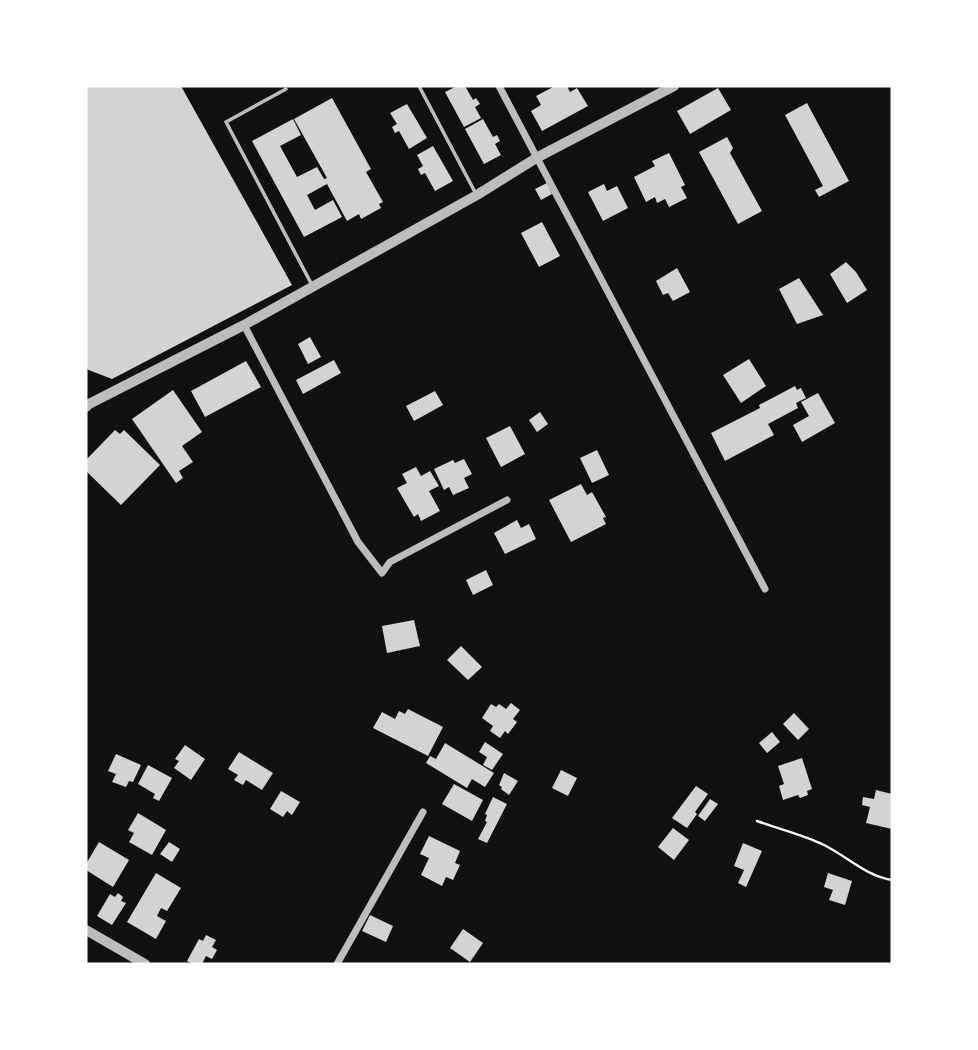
<svg xmlns="http://www.w3.org/2000/svg" width="978" height="1050" viewBox="0 0 978 1050" font-family="Ubuntu,sans-serif">
	<style>
		.building { fill: #d3d3d3 }
		.lines { fill: none; stroke-linecap: round; stroke-linejoin: round }
		.path { stroke: #f5f5f5; stroke-width: 2.5 }
		.service { stroke: #bcbcbc; stroke-width: 3.5 }
		.minor { stroke: #bcbcbc; stroke-width: 7 }
		.tertiary { stroke: #bcbcbc; stroke-width: 10 }
	</style>
	<rect width="100%" height="100%" fill="#111"/>
	<path class="building" d="M86,86H181L292,285L112,379L86,369Z
		M457,86H465L473,100L476,98L480,104L475,107L481,118L464,127L445,92Z
		M555,86H567L570,92L577,88L588,106L542,131L531,111L541,105L536,96Z
		M718,88L731,110L690,134L677,111Z
		M332,98L371,169L366,172L383,202L379,204L381,208L361,219L359,214L347,221L327,184L307,195L315,210L333,200L342,217L304,237L252,141L293,119L301,135L280,146L297,177L317,167L324,179L327,178L294,119Z
		M807,103L849,181L819,197L815,190L823,186L785,115Z
		M407,104L427,138L409,149L399,131L395,133L392,127L397,124L390,113Z
		M483,119L493,137L497,135L500,141L495,144L501,155L484,164L465,129Z
		M727,137L733,148L730,153L762,211L738,224L699,152Z
		M433,146L453,181L435,191L425,173L421,175L418,169L423,166L417,155Z
		M669,153L685,185L681,187L687,198L669,207L665,199L657,203L655,197L646,202L634,177L655,166L652,161Z
		M547,183L552,194L541,200L535,189Z
		M604,184L607,191L617,186L628,208L603,221L588,192Z
		M542,222L560,256L539,267L521,233Z
		M846,262L856,272L867,290L847,303L830,274Z
		M677,268L690,292L673,301L668,293L663,295L656,281Z
		M799,278L823,315L797,324L779,289Z
		M310,337L321,357L308,364L298,344Z
		M749,359L766,386L741,403L723,375Z
		M334,360L341,373L303,394L296,380Z
		M246,361L261,387L205,417L191,391Z
		M795,386L797,390L801,388L806,398L796,403L798,408L768,424L774,435L725,461L711,433L760,408L759,405Z
		M173,390L202,432L182,446L193,462L179,471L183,478L176,483L132,419Z
		M435,391L443,405L414,421L406,406Z
		M818,393L835,423L802,442L793,425L809,416L801,402Z
		M540,412L548,424L537,432L529,420Z
		M510,426L525,454L501,467L486,438Z
		M115,430L120,434L124,430L160,465L121,505L86,471V460Z
		M597,450L609,475L592,483L580,458Z
		M464,459L472,474L464,478L469,488L453,495L449,487L444,490L434,469L453,460L455,463Z
		M416,467L421,476L430,471L439,486L429,491L440,511L421,521L418,514L414,517L397,488L407,483L402,474Z
		M581,484L587,495L592,492L606,517L603,518L606,524L571,542L549,500Z
		M517,520L521,528L529,524L536,539L505,554L494,533Z
		M486,570L493,585L473,595L466,580Z
		M414,620L420,646L387,653L382,626Z
		M461,646L482,667L468,680L447,660Z
		M511,703L520,710L513,719L517,722L508,734L505,731L500,738L490,731L493,726L482,718L491,704L496,707L499,704L506,709Z
		M408,709L443,727L428,756L373,728L382,712L395,719L399,711L405,714Z
		M794,713L809,729L798,740L783,724Z
		M772,732L780,742L767,753L759,743Z
		M485,742L503,754L492,770L483,765L487,757L479,752Z
		M445,743L494,773L485,787L472,779L467,788L426,763L430,756L436,759Z
		M185,745L205,759L191,780L174,768L179,761L175,759Z
		M239,752L273,773L262,790L246,780L243,785L234,780L238,775L228,769Z
		M116,754L141,765L133,782L129,781L126,787L112,782L116,774L108,771Z
		M802,758L812,789L807,791L808,795L800,798L798,795L783,800L779,786L784,784L778,766Z
		M148,765L172,778L159,801L153,798L155,794L138,784Z
		M561,770L577,778L568,796L552,788Z
		M504,773L518,781L509,795L501,789L502,787L499,785Z
		M454,784L483,800L472,821L442,804Z
		M696,786L708,794L695,812L697,814L687,828L672,818Z
		M876,790L892,794V829L866,823L870,807L862,805L863,797L874,799Z
		M281,791L300,802L292,815L287,811L283,817L270,809Z
		M493,797L507,804L487,843L478,839L487,822L485,821L487,815L485,814Z
		M710,799L718,804L705,821L698,816Z
		M138,813L166,830L152,855L129,842L134,833L128,830Z
		M673,828L689,840L674,860L658,847Z
		M429,836L460,851L455,863L460,865L453,880L446,877L442,886L421,875L429,858L420,854Z
		M99,842L129,860L113,887L86,870V864Z
		M169,842L180,849L172,862L160,854Z
		M743,843L762,851L746,887L738,883L744,870L734,866Z
		M156,873L181,888L167,911L161,908L157,916L166,921L156,939L127,922Z
		M828,873L852,881L845,905L829,900L833,890L824,887Z
		M118,893L123,897L121,901L126,903L112,925L97,916L110,894L115,897Z
		M370,915L393,926L386,942L362,931Z
		M463,929L483,943L470,962L450,948Z
		M206,935L216,940L212,947L217,950L212,959L206,956L202,964H193L187,961L199,939L203,941Z"/>
	<g class="lines">
		<path class="path" d="M757,821C779,829 804,835 824,845C848,857 866,876 892,880"/>
		<path class="service" d="M419,86L476,194
			M286,89L226,122L312,285"/>
		<path class="minor" d="M499,86L765,589
			M244,325L358,542L382,573L390,562L507,500
			M337,964L423,812"/>
		<path class="tertiary" d="M86,407L89,404L244,325L477,195L538,157L674,86
			M86,930L145,964"/>
	</g>
	<rect width="978" height="1050" fill="none" stroke="#ffffff" stroke-width="175"/>
</svg>
